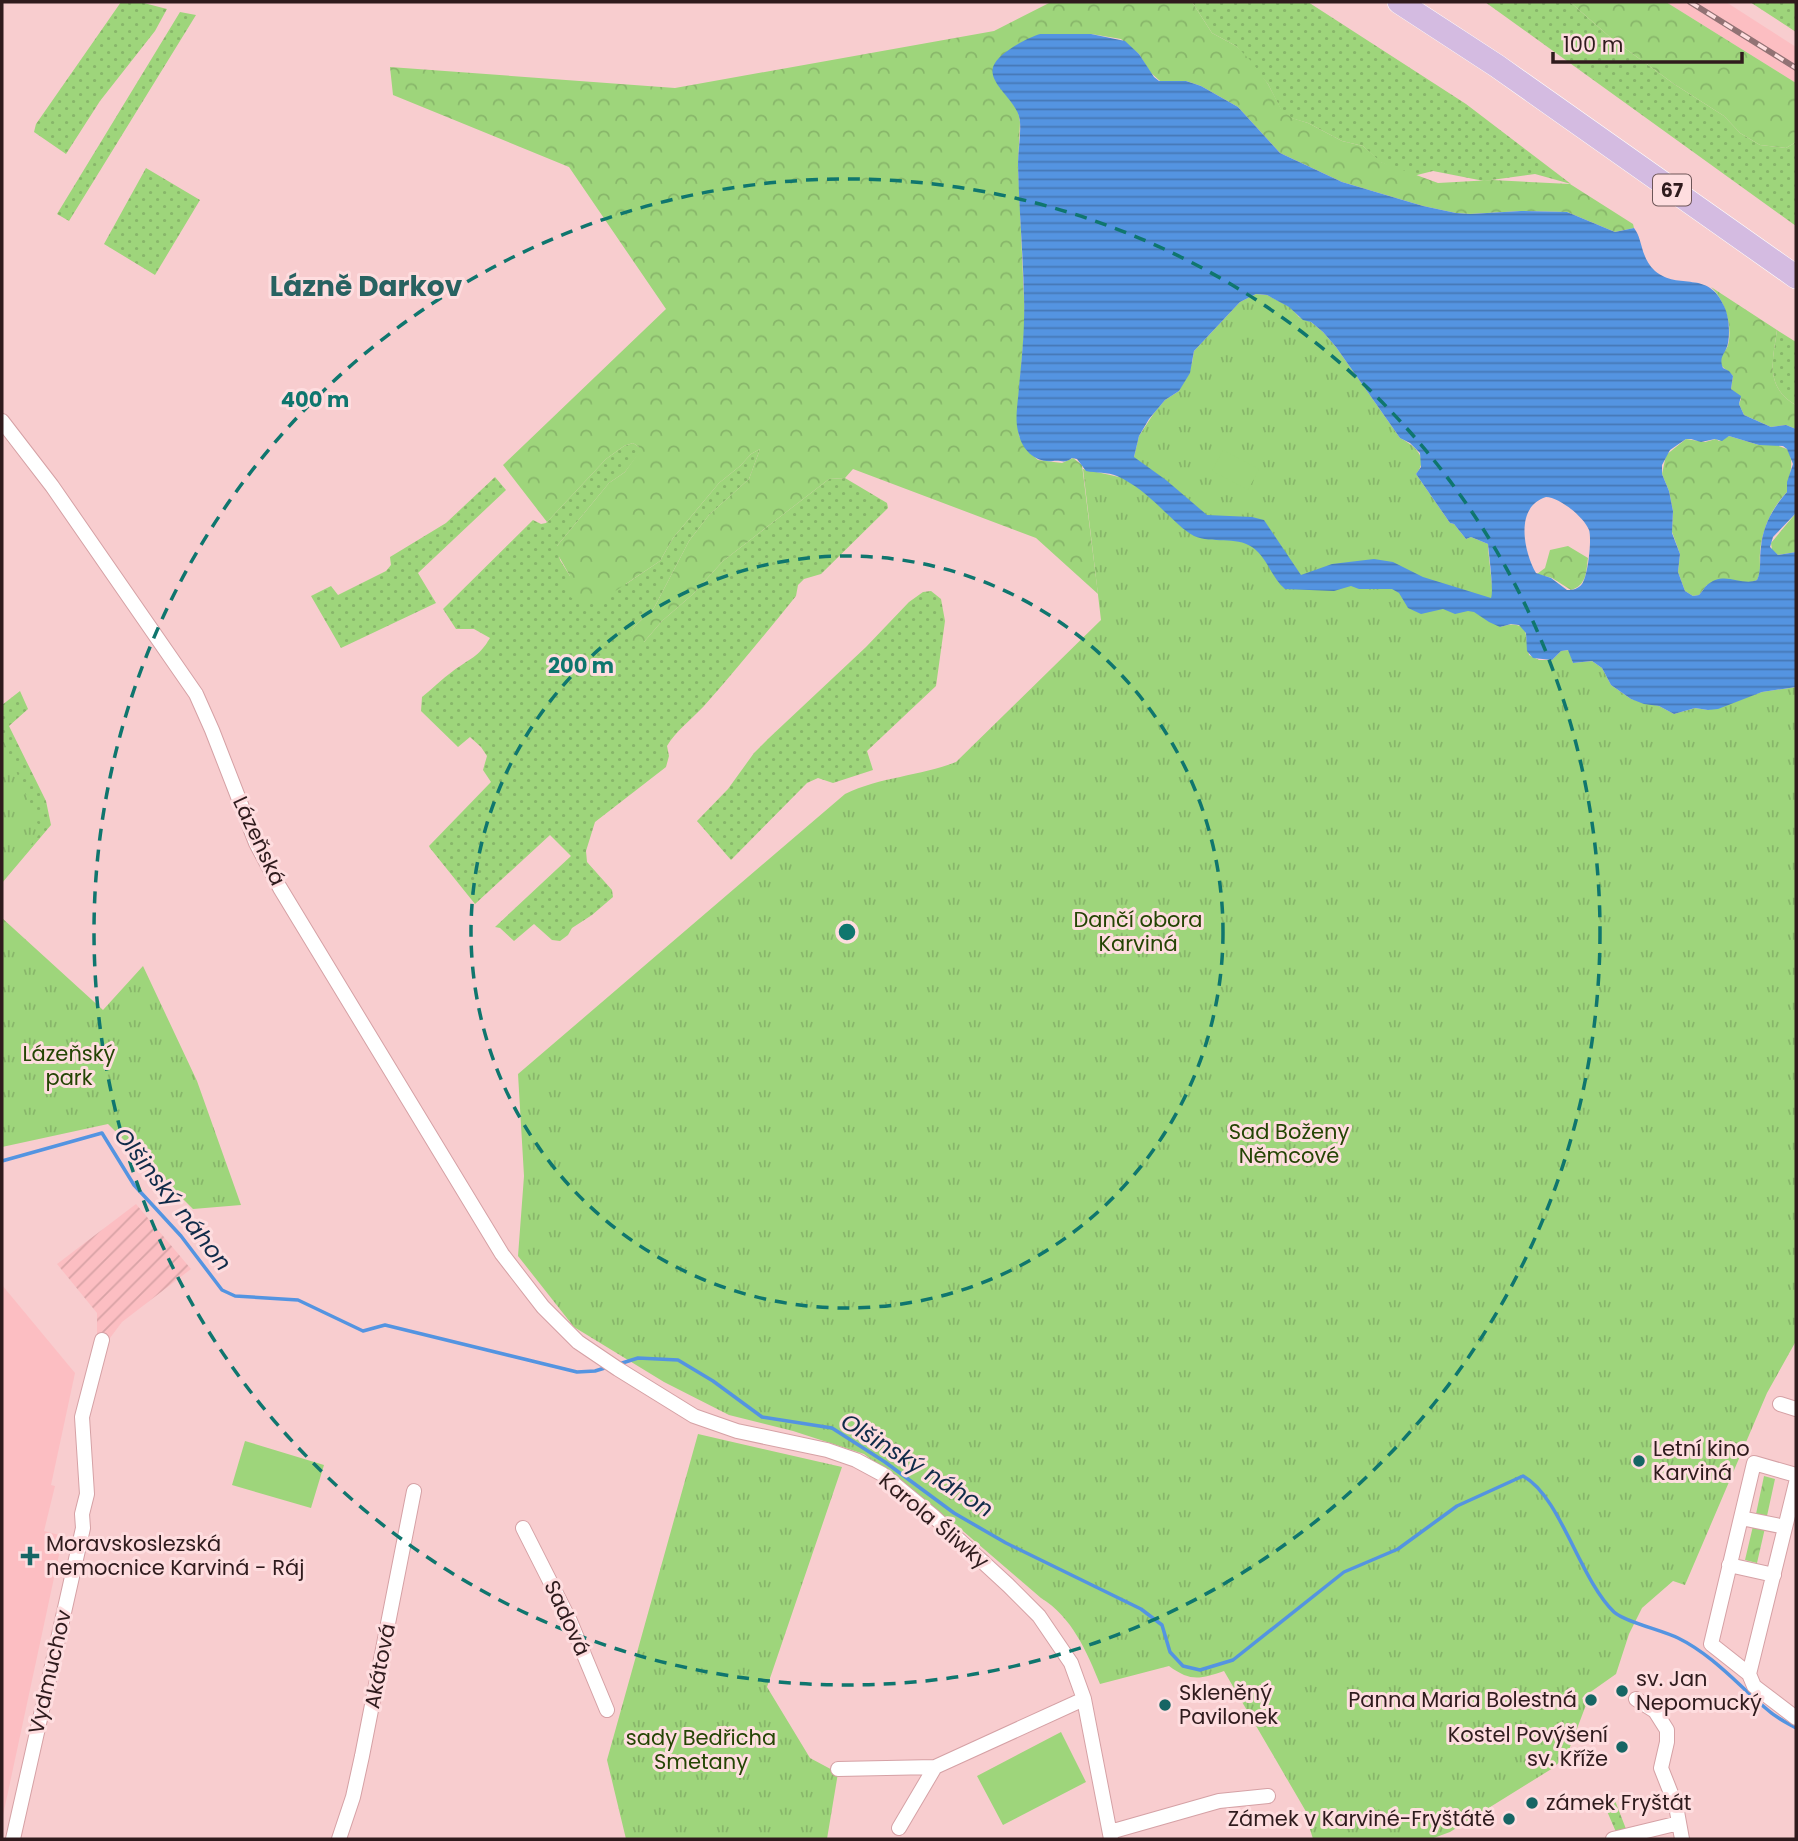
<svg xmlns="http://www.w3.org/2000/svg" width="1798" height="1841" viewBox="0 0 1798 1841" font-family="Poppins,sans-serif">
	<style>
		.built { fill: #fcbec2 }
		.industrial { fill: url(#industrial-furrows) }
		.grass { fill: url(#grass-dots) }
		.forest { fill: url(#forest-crowns) }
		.park { fill: url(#park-tufts) }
		.garden { fill: #9ed57b }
		.water { fill: url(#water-rules); fill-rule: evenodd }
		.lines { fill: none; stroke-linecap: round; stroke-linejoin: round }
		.stream { stroke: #5494e1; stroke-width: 3.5 }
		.minor-casing { stroke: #d5a1a5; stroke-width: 16 }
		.primary-casing { stroke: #fff; stroke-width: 24 }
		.minor { stroke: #fff; stroke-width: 14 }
		.primary { stroke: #d4bbe1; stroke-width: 23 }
		.rail-casing { stroke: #927274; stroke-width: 6 }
		.rail { stroke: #fedddf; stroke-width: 3.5; stroke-dasharray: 10; stroke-linecap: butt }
		.ring { fill: none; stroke: #0f766e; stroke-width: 3.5; stroke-dasharray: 12 9 }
		.poi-dot { fill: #166564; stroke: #fedddf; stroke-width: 2.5 }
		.labels { text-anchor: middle; stroke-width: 6; stroke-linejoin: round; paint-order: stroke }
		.shield { fill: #fedddf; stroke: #6d5557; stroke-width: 2 }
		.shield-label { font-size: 19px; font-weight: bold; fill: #2f1b1d }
		.street-label { font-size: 21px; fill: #2f1b1d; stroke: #fedddf }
		.park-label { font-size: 21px; fill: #244504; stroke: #fedddf }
		.poi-label { font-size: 21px; fill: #2f1b1d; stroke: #fedddf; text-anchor: start }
		.water-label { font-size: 23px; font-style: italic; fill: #102b49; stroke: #fedddf }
		.district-label { font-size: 28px; font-weight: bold; fill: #286261; stroke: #fedddf }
		.centre { fill: #0f766e; stroke: #fedddf; stroke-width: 3.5 }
		.ring-label { font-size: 21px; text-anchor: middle; font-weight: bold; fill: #0f766e; stroke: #fedddf; stroke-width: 6; stroke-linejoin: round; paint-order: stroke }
	</style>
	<defs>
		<pattern id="industrial-furrows" width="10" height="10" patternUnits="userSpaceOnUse" patternTransform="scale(1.75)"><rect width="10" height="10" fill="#fcbec2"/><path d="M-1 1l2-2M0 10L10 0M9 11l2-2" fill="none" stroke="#d8a3a6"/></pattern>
		<pattern id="grass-dots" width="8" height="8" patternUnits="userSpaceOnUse" patternTransform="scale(1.75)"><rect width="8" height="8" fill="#9ed57b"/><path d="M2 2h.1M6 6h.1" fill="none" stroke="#88b66a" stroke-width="1.8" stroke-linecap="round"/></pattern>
		<pattern id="forest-crowns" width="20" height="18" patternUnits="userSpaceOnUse" patternTransform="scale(1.75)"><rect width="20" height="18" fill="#9ed57b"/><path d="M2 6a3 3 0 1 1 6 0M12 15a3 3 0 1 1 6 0" fill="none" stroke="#88b66a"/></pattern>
		<pattern id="park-tufts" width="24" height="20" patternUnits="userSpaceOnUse" patternTransform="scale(1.75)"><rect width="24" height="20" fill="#9ed57b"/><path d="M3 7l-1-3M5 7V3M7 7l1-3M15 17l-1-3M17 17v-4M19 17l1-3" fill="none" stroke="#88b66a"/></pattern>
		<pattern id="water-rules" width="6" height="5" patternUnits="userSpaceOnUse" patternTransform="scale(1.75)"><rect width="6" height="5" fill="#5494e1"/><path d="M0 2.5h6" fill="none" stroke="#4678b6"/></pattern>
	</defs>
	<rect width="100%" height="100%" fill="#f8cdcf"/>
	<path class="built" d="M1666,2H1726L1796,47V83Z
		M2,1285L75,1373L51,1485L55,1486L44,1531L63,1536L2,1820Z"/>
	<path class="industrial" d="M136,1204L191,1269L122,1322L107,1342L97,1339V1313L57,1264Z"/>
	<path class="grass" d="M121,2H140L167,9L155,31L100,101L66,154L34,132L36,124Z
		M1192,2H1308L1466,104L1571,184L1535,174L1484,181L1433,171L1413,176L1380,162L1363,146L1342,141L1308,123L1291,118L1281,110L1268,84L1236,46L1212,33Z
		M1485,2H1570L1611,38L1674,84L1724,116L1740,133L1760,145L1786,148L1796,142V226Z
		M1750,2H1796V32Z
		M180,12L196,15L69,221L57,214Z
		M146,168L200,200L155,275L104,244Z
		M1777,330L1796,342V405C1764,387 1773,359 1777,330Z
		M633,443L639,447L640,452L625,472L609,483L557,546L560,560L570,576L626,584L660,561L673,538L719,483L740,466L751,454L760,449L749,479L709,515L689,541L654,608L634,627L629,637L644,642L662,621L693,594L723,561L829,479L845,478L887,503L888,508L821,574L804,579L798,585L796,596C766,633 736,670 704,706C693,718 675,732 667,746L669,756L666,767L595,822L586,851L587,862L612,890L613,897L592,915L572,928L568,935L560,941L552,940L534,924L514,941L500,928L495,927L571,856L550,835L475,904L430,848L429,846L491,782L483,770L487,756L481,747L470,737L458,747L421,711L422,697C432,689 442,679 453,671C469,659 479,657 490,638L474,629H456L443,609L533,520L541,524L546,523L606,459L624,446Z
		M495,477L506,490L418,573L436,603L341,648L311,596L331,586L338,595L386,571L391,565L390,557L446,523Z
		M931,591L941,599L945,621L936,686L867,751L873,770L833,783L818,778L807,783L731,860L697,821L728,789L754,753L769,738L866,647L909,602L923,592Z
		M20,691L28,709L9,726L46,801L51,825L2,883V705Z
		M1614,1798L1626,1829L1616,1832L1603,1802Z"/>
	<path class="forest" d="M1051,2H1192L1212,33L1236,46L1252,62L1268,84L1281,109L1292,118L1308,123L1342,141L1363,146L1381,162L1438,183L1492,180L1570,184L1633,224L1634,228L1615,232L1567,212L1521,211L1470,214L1456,213L1423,206L1342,182L1280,153L1238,107L1201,86L1186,81H1160L1150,72L1139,54L1121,39L1091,34H1040L1012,102L1018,111L1020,122L1018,165L1025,321L1017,417L1019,436L1029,452L1038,460L1062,463L1073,458L1082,465L1098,594L1036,538L853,469L845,478L829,479L723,561L693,594L662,621L644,642L633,644L628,637L634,627L654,608L689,541L709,515L749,479L760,449L751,454L740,466L719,483L673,538L660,561L602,600L578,601L570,597L566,591L570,576L557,553V546L609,483L625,472L639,452V447L633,443L624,446L606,459L547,522L503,465L666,309L569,167L393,95L390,67L675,88L994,31Z
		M1570,2H1666L1796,83V142L1786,148L1760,145L1740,133L1724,116L1674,84L1611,38Z
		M1711,287L1777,330C1773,359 1764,387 1796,405V429L1786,425L1771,427L1744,415L1739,404L1741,399L1731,389L1733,376C1729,370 1719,368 1720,359C1721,354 1727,350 1728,345C1733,327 1725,300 1711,287Z
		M1729,436L1759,445L1773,444L1787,449C1796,462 1788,477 1787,492C1771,509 1762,529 1760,553C1759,563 1762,571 1757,580L1750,583L1707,585L1699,595L1693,596L1685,591L1678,572L1680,554L1672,532L1673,511L1669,491L1662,474L1666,455L1686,439L1705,442L1716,439L1719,441Z
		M1796,513V552L1778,555L1772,550L1771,543Z
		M1568,546L1588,558C1586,572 1587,585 1571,590L1552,578L1537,574L1545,568L1550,550Z
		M1764,1476L1775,1479L1767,1516L1756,1514Z
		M1753,1526L1765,1528L1757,1563L1745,1560Z"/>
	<path class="park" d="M1256,294L1267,295L1290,307L1299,317L1311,322L1323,332L1336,347L1400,438C1414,445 1430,458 1416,474L1450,523L1454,524L1466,539L1471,537L1488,544C1488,556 1494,590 1492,598L1500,627C1510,624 1516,623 1525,629L1529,655L1539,660H1552L1561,651L1569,650L1573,663L1592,661L1602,668L1611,685L1631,699L1659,706L1674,714L1695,708L1708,710L1762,692L1796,687V1341L1767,1393L1685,1585L1673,1581L1642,1608L1629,1634L1616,1674L1582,1698L1586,1705L1567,1755L1553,1768L1450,1832L1431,1839H1313L1306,1816L1308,1815L1224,1671C1200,1679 1191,1682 1169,1666L1100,1684C1087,1652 1072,1617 1041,1598L956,1525L864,1454L793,1431L729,1415L664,1382L574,1327L518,1256L524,1176L518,1074L845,794C880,777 920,776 956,762L1101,620L1083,469L1119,477L1134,457L1139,436L1154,413L1165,400L1179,391L1192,363L1194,351L1240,302Z
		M2,737L41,832L2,882Z
		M2,918L103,1010L143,966L197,1081L241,1205L193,1209L108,1124L2,1147Z
		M698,1434L842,1467L767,1687L810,1758L838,1773L827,1839H626L607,1760Z"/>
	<path class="garden" d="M1223,450L1259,469L1248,490L1212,471Z
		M245,1441L324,1465L311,1508L232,1485Z
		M1061,1732L1086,1782L1003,1825L977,1776Z"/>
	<path class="water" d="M1040,34H1091L1125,41L1139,54L1154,77L1159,81H1186L1201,86L1238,107L1280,153L1342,182L1423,206L1456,213L1470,214L1521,211L1567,212L1615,232L1634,228C1643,239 1640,257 1655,271C1679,291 1708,269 1724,306C1729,316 1730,332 1728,343C1726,354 1718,356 1723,368L1729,371L1733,376L1731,389L1741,396L1739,404L1744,415L1771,427L1786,425L1796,429V513L1773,537L1770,547L1778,555L1796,552V687L1762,692L1718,709L1708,710L1695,708L1674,714L1659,706L1644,704L1631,699L1611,685L1602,668L1592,661L1573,663L1568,650L1561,651L1552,660L1533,658L1527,651L1526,633L1519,625L1511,624L1500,627L1489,622L1474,612L1468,611L1455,614L1443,609L1421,614L1408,608L1399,593L1392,589H1359L1351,586L1334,591L1285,589C1271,577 1267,557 1252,547C1236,536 1212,544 1194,536C1183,530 1174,520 1165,512C1151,498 1135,484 1117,476C1108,472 1096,473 1086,471L1077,459L1072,458C1064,464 1062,460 1053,461C1036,463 1023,451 1019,435C1014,420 1018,403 1019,387C1022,357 1025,328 1024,297C1023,253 1019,209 1018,165C1018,151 1021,136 1020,122C1019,101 988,85 993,67C998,53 1027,38 1040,34ZM1256,294L1267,295L1289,307L1303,320L1311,322L1323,332L1336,347L1400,438L1410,443L1420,453L1421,467L1416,474L1450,523L1454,524L1466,539L1471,537L1488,544C1489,555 1494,591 1491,598L1423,577L1393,562L1374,559L1332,564L1301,575L1264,520L1252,517L1207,515L1166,480L1134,457L1139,436L1149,419L1165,400L1179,391L1190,373L1194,351L1240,302ZM1729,436L1759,445L1783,446L1787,449L1793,464L1787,482V492C1773,508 1763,525 1761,547C1759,558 1762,570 1757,580C1741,587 1724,569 1706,586C1704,588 1702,592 1699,595L1693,596L1685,591L1678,572L1680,554L1672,533L1673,511L1669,491L1662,474V465L1670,450L1686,439H1691L1701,442L1715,439L1722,441ZM1546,497C1559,497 1584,517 1589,530C1592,539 1588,576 1582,584C1578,589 1573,590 1567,590L1551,578L1536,573C1524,552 1514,507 1546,497Z"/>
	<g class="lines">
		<path class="stream" d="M2,1161L102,1133L134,1185L181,1236L222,1290L235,1296L298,1300L363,1331L385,1325L577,1372L595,1371L608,1367
			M619,1364L638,1358L678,1360L713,1381L762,1417L832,1428L885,1462L954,1513L1006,1543L1141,1609L1162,1625L1170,1652L1183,1666L1200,1670L1233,1660L1344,1572L1398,1549L1457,1506L1523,1476C1561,1497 1579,1578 1614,1612C1625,1622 1662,1630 1678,1638C1713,1655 1740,1687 1769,1711C1777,1718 1787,1723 1796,1728"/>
		<g class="minor-casing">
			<path id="minor" d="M2,421L52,486L196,694L212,730L256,843L280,888L502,1254L543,1307L578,1342L618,1369L694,1416L737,1431L827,1450L856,1460L882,1474L933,1516L1008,1585L1039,1616L1071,1663L1084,1699L1111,1839
				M1780,1404L1796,1409
				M1796,1483L1749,1674L1754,1686L1796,1718
				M1741,1518L1785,1527
				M523,1528L570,1621L607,1710
				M1729,1565L1774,1575
				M1749,1674L1711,1644L1754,1463L1796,1475
				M1636,1699L1655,1711L1667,1730V1742L1661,1768L1676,1806L1682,1839
				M838,1769L935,1767L1084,1699
				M899,1828L935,1767
				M1110,1832L1219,1801L1268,1796
				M13,1839L83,1528L82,1514L87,1494L82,1417L102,1340
				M339,1839L353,1797L362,1756L414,1491
				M1613,1839L1679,1823"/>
		</g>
		<g class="primary-casing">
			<path id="primary" d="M1399,2L1497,66L1796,277"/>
		</g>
		<use href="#minor" class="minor"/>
		<use href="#primary" class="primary"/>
		<g class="rail-casing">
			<path id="rail" d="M1690,2L1796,68"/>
		</g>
		<use href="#rail" class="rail"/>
	</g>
	<g class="ring">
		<circle cx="847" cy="932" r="376"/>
		<circle cx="847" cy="932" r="753"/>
	</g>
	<g class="poi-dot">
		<circle cx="1639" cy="1461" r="7"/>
		<path d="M26.5 1545.5h7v7h7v7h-7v7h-7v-7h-7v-7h7z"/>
		<circle cx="1622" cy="1691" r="7"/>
		<circle cx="1591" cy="1700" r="7"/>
		<circle cx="1165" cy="1705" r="7"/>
		<circle cx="1622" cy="1747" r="7"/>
		<circle cx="1532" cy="1803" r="7"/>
		<circle cx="1509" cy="1819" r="7"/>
	</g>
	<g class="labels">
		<rect class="shield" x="1653" y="174.5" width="38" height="31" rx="5"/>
		<g class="shield-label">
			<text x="1672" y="197">67</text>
		</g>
		<g class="street-label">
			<text transform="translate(259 841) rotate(65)" y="7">Lázeňská</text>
			<text transform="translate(934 1521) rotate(40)" y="7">Karola Śliwky</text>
			<text transform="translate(567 1618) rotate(65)" y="7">Sadová</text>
			<text transform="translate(380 1666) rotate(-79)" y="7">Akátová</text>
			<text transform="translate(50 1672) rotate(-77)" y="7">Vydmuchov</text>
		</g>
		<g class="park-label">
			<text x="1138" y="927">Dančí obora<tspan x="1138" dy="24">Karviná</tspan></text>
			<text x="69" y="1061">Lázeňský<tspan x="69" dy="24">park</tspan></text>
			<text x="1289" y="1139">Sad Boženy<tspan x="1289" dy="24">Němcové</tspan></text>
			<text x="701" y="1745">sady Bedřicha<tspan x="701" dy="24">Smetany</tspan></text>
		</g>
		<g class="poi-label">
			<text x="1653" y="1456">Letní kino<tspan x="1653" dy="24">Karviná</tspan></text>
			<text x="46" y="1551">Moravskoslezská<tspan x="46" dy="24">nemocnice Karviná - Ráj</tspan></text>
			<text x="1636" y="1686">sv. Jan<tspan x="1636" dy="24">Nepomucký</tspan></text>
			<text x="1179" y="1700">Skleněný<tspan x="1179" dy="24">Pavilonek</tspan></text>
			<text x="1577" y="1707" text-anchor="end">Panna Maria Bolestná</text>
			<text x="1608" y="1742" text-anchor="end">Kostel Povýšení<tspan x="1608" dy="24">sv. Kříže</tspan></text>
			<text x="1546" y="1810">zámek Fryštát</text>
			<text x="1495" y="1826" text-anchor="end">Zámek v Karviné-Fryštátě</text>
		</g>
		<g class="water-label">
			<text transform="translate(173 1199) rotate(52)" y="8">Olšinský náhon</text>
			<text transform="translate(917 1465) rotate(32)" y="8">Olšinský náhon</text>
		</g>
		<g class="district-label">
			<text x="366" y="296">Lázně Darkov</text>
		</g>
	</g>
	<circle cx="847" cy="932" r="10" class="centre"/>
	<g class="ring-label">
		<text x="315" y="407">400 m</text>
		<text x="581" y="673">200 m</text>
	</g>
	<rect width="1798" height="1841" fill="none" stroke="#2f1b1d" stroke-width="7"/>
	<path d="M1553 52v10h189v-10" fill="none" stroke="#2f1b1d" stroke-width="3.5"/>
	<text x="1563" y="52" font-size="21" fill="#2f1b1d" stroke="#fedddf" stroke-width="5" paint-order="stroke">100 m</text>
</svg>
